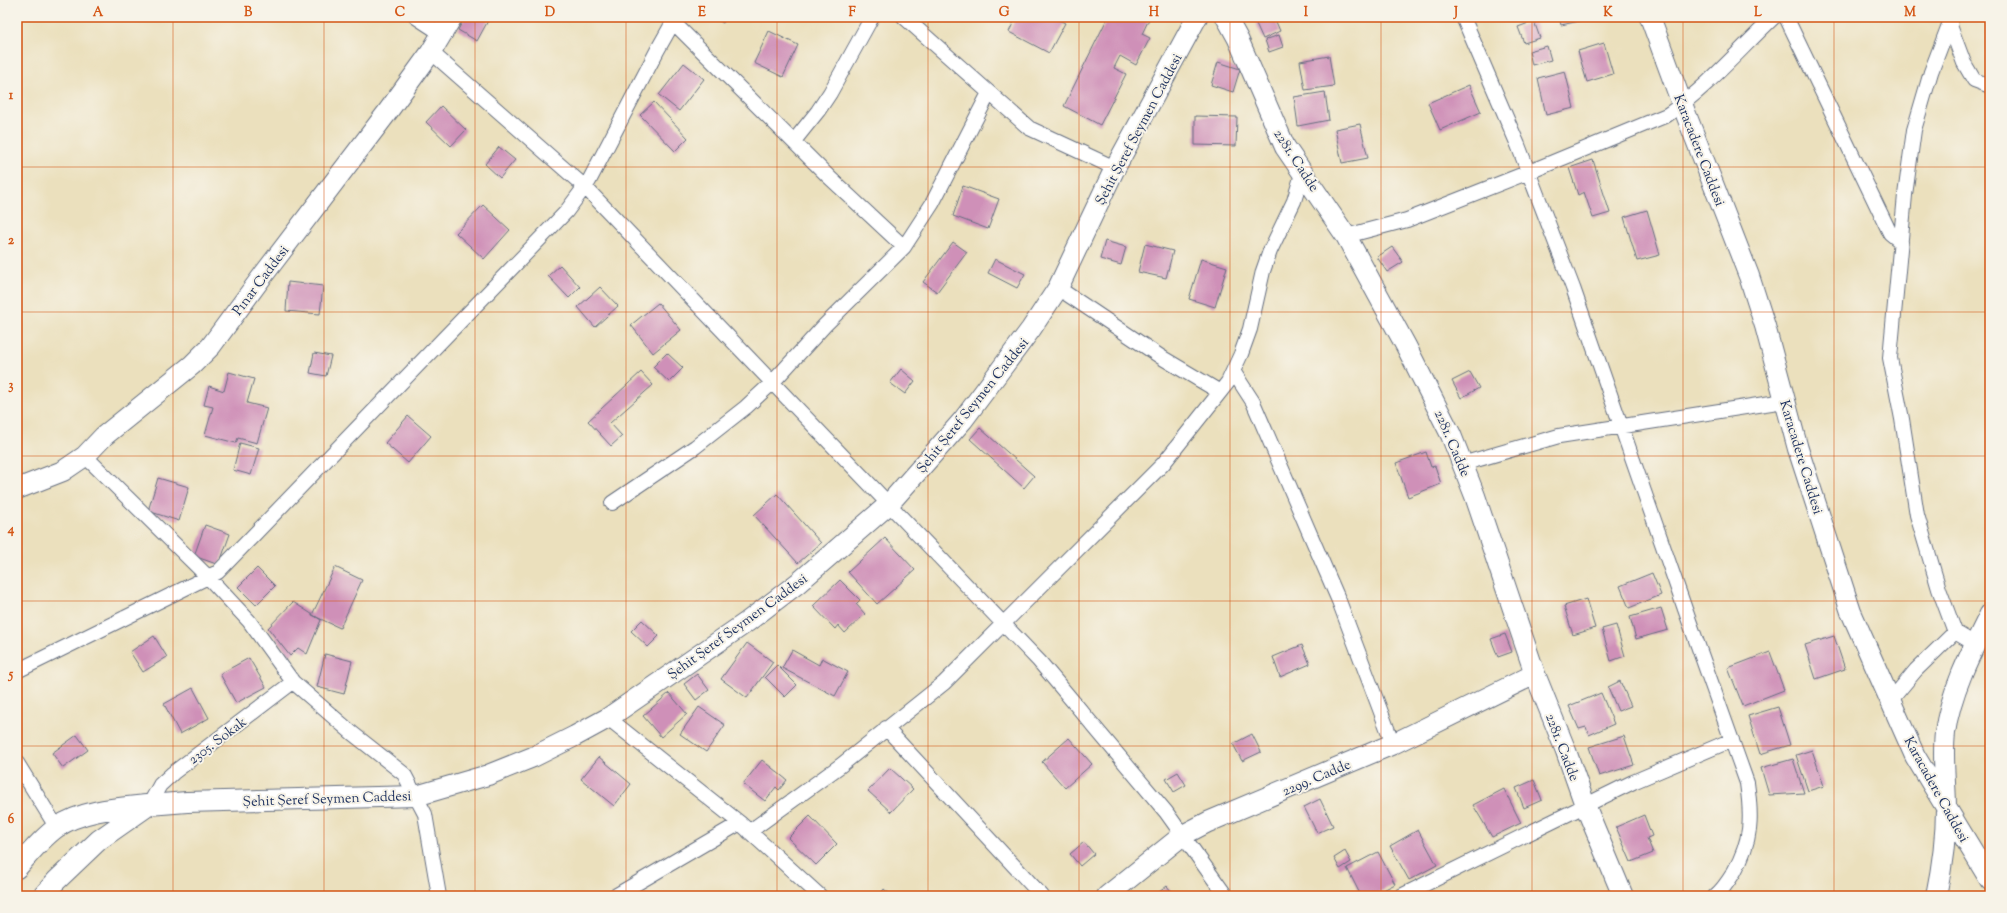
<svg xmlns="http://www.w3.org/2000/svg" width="2007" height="913" viewBox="0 0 2007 913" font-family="'Sorts Mill Goudy',serif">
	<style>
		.building { fill: #cf90b8 }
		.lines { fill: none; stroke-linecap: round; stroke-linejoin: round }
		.street-casing { stroke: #646d7f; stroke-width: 16 }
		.secondary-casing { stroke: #646d7f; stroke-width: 22 }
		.street { stroke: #fff; stroke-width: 14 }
		.secondary { stroke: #fff; stroke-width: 20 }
		.grid { fill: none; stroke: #d45514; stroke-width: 1; stroke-opacity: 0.55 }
		.labels { text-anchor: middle; stroke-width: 4; stroke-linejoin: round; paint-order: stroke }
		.street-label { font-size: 14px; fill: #1b2f5e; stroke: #f7f3e8 }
		.neatline { fill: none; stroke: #d45514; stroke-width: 1.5 }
		.grid-label { font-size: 13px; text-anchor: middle; font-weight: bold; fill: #d45514 }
	</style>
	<rect width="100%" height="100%" fill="#f7f3e8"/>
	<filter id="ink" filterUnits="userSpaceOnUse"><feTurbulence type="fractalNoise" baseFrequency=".025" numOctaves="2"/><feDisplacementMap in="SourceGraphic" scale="8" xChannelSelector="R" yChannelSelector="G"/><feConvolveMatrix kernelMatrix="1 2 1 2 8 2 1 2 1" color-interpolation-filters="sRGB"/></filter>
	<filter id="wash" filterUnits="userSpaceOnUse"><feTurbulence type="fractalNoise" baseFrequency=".012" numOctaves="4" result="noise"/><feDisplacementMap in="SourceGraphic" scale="16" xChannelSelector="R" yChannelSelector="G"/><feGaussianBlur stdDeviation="0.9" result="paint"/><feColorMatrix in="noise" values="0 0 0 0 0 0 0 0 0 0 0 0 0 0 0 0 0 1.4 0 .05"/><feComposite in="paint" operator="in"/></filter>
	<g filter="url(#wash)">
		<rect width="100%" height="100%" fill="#ebe0bd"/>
		<g id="blocks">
			<path class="building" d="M465,17H490L477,41L458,30Z
				M713,17H727L723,23Z
				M1016,17H1053L1065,23L1049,53L1009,32Z
				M1108,17H1150L1142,34L1150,38L1136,65L1120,56L1114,68L1126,74L1100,125L1064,106Z
				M1253,17H1274L1280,31L1263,39Z
				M1559,17H1593V18L1561,25Z
				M1534,21L1540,38L1524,43L1518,27Z
				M769,31L798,45L783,77L754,63Z
				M1279,35L1283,47L1269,52L1265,40Z
				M1604,43L1613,74L1587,82L1578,51Z
				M1547,46L1551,60L1532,65L1529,51Z
				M1329,56L1334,86L1305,90L1300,61Z
				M1218,62L1240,69L1233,92L1211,85Z
				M684,63L704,79L679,111L659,95Z
				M1565,71L1574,108L1546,115L1538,78Z
				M1469,85L1481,112L1440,130L1428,103Z
				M1325,92L1329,120L1298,126L1294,97Z
				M654,102L688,138L675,151L640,115Z
				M441,106L466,130L451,146L426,122Z
				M1195,116L1237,117L1236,146L1195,145Z
				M1360,124L1368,158L1342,163L1335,129Z
				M499,147L515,160L500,178L485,164Z
				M1593,160L1610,213L1593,218L1584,192L1578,195L1569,168Z
				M963,186L999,199L988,229L953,216Z
				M483,205L510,230L484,259L456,233Z
				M1647,210L1660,255L1637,261L1624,217Z
				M1105,241L1126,247L1121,265L1100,259Z
				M953,242L967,252L937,292L923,282Z
				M1145,244L1173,251L1166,278L1138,272Z
				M1392,247L1403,262L1387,272L1377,257Z
				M995,259L1025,274L1017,288L988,273Z
				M1201,259L1227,267L1215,307L1189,299Z
				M560,265L580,287L569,298L548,276Z
				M288,282L323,286L320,314L286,311Z
				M600,287L618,306L595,327L578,307Z
				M658,303L681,330L653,353L631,325Z
				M314,353L331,356L326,376L310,373Z
				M667,353L683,368L669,382L653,367Z
				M901,369L915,381L905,394L890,383Z
				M229,372L254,379L247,403L267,408L257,443L238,438L236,443L205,435L213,407L204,405L209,386L224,391Z
				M641,372L653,385L610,423L622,436L611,446L588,421Z
				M1470,372L1479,388L1461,398L1452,381Z
				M408,416L431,436L408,463L385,443Z
				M980,428L1034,476L1024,488L970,439Z
				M240,443L259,448L251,475L233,470Z
				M1426,452L1431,467L1435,466L1441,484L1408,497L1396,463Z
				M158,478L189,487L179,521L148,511Z
				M777,494L821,543L798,563L754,515Z
				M205,525L230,534L219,565L194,556Z
				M885,538L915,570L877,604L848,572Z
				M335,567L362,580L340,628L312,615Z
				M257,568L275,586L256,605L238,587Z
				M1652,573L1661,595L1629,608L1620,586Z
				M840,580L860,600L856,604L865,614L845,633L838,625L835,629L813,606Z
				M1586,599L1595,628L1573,635L1564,606Z
				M293,602L321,620L307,654L298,648L290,656L268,628Z
				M1661,608L1668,630L1636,639L1630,617Z
				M642,620L659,636L648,647L631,631Z
				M1616,625L1625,656L1611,661L1602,629Z
				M1505,634L1512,652L1498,657L1491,639Z
				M154,636L167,657L143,672L130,652Z
				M1834,636L1845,669L1816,679L1805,645Z
				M747,643L773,662L747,698L721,679Z
				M1302,645L1310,664L1280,677L1273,657Z
				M792,650L819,665L822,658L848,672L835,696L782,668Z
				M1770,652L1784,690L1743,706L1728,668Z
				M325,654L352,661L344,694L317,687Z
				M249,658L266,687L236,703L220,674Z
				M777,665L797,685L785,697L765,677Z
				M697,674L709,690L696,700L684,684Z
				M1620,681L1631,706L1618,711L1608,687Z
				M193,688L209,718L180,734L164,704Z
				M669,693L687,714L661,737L643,716Z
				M1601,693L1614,724L1589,735L1586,727L1579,729L1569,706Z
				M699,707L725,725L706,752L680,734Z
				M1778,707L1790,745L1760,754L1748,716Z
				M1252,734L1261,752L1242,761L1233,744Z
				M77,735L88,750L63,768L52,753Z
				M1624,736L1634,765L1599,776L1589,747Z
				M1069,738L1092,764L1065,788L1042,762Z
				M1812,750L1824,786L1808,791L1796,755Z
				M599,757L631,784L614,806L581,779Z
				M1793,759L1804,793L1769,795L1761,768Z
				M762,760L787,780L779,790L776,787L765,801L743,784Z
				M890,768L913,789L891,812L868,791Z
				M1178,772L1186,785L1174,792L1166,779Z
				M1534,780L1542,800L1524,808L1516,788Z
				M1504,789L1521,823L1492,837L1473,805Z
				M1320,799L1333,826L1317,833L1304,807Z
				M1644,815L1652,836L1647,838L1653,853L1631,862L1616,827Z
				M810,816L837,844L816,865L788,838Z
				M1418,830L1437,865L1409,880L1390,846Z
				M1084,842L1094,854L1080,866L1070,854Z
				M1345,851L1351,862L1340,869L1334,858Z
				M1378,852L1395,884L1372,896H1361L1347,868Z
				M1167,886L1175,896H1154Z
				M884,889L892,896H879Z"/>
		</g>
	</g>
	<g filter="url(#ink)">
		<use href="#blocks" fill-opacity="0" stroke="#646d7f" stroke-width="1"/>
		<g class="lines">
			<g class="street-casing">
				<path id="street" d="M416,17L442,34
					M904,17L1029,128L1115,168
					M1463,17L1518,145L1573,288L1686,612L1747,783C1752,818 1752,840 1734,872C1729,880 1723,890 1715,896
					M1786,17L1890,233L1901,242
					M1952,17L1931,72L1914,130L1905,195L1890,358L1902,419L1917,515L1939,589L1955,632L1975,644
					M673,22L829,177L904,247
					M1949,23L1964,63L1974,80L1990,86
					M431,52L585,187L1039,661L1166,812L1226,896
					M794,141L818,111L830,93L872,17
					M1346,236L1407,220L1529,172L1667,115C1707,88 1739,50 1774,17
					M1058,288L1161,357L1220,392
					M1233,371L1253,402L1339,601L1393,744
					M85,456L208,577L249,621L293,682L352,733L404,774L425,814L439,896
					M1462,464L1559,436L1784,401
					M612,503L695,447L746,407L772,383L825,325L904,247L932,204L989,93
					M17,671L218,572L566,212L589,181L658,49L676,17
					M1891,700L1916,670L1955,632
					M608,718L740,823L820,896
					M886,728L1042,896
					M17,763L57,828
					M149,805L160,785L173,773L293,682
					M749,832L840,766L944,683L1163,464L1228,382L1241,354L1250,329L1263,271L1270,251L1294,201L1302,174
					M615,896L740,823
					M1401,896L1633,782L1732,740"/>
			</g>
			<g class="secondary-casing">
				<path id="secondary" d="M1226,17L1238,39L1285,147L1346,236L1406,346L1451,435L1475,496L1535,674L1566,751L1585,805L1623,896
					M1650,17L1682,104L1749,276L1765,326L1798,449L1851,612L1915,756L1990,880
					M17,489L63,471L85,456L104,436L192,365L211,346L264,274L386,114L431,52L452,17
					M17,868C29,854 41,839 56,828C81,810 117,808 147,805
					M43,896L56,881L99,840L149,805L187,802L416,796L488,775L533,757L575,736L608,718L747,622L798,583L888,505L963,420L1031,329L1058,288L1115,168L1197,17
					M1107,896L1183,835L1208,822L1393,744L1535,674
					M1936,896C1942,867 1946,838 1946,809C1946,783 1942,759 1945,733C1950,693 1972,650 1990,614"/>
			</g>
			<use href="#street" class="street"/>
			<use href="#secondary" class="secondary"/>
		</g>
	</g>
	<path class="grid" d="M173,17V896M324,17V896M475,17V896M626,17V896M777,17V896M928,17V896M1079,17V896M1230,17V896M1381,17V896M1532,17V896M1683,17V896M1834,17V896M17,167H1990M17,312H1990M17,456H1990M17,601H1990M17,746H1990"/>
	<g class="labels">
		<g class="street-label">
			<text transform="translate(1138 129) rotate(-62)" y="5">Şehit Şeref Seymen Caddesi</text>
			<text transform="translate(1700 150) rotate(69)" y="5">Karacadere Caddesi</text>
			<text transform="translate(1297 160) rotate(57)" y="5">2281. Cadde</text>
			<text transform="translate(260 280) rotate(-53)" y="5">Pınar Caddesi</text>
			<text transform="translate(972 405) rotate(-51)" y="5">Şehit Şeref Seymen Caddesi</text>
			<text transform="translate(1453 443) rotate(67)" y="5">2281. Cadde</text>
			<text transform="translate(1802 457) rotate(73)" y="5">Karacadere Caddesi</text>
			<text transform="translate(737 626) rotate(-36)" y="5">Şehit Şeref Seymen Caddesi</text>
			<text transform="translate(217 740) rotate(-37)" y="5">2305. Sokak</text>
			<text transform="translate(1563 747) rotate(69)" y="5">2281. Cadde</text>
			<text transform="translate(1316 777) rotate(-23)" y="5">2299. Cadde</text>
			<text transform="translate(1937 789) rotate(61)" y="5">Karacadere Caddesi</text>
			<text transform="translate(327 798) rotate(-2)" y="5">Şehit Şeref Seymen Caddesi</text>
		</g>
	</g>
	<rect width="2007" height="913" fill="none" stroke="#f7f3e8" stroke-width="44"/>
	<rect x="22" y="22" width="1963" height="869" class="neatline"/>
	<g class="grid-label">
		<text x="98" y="16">A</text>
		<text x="248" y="16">B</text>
		<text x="400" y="16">C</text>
		<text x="550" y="16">D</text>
		<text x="702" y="16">E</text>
		<text x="852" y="16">F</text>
		<text x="1004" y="16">G</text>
		<text x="1154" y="16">H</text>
		<text x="1306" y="16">I</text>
		<text x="1456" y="16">J</text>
		<text x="1608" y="16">K</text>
		<text x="1758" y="16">L</text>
		<text x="1910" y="16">M</text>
		<text x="11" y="99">1</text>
		<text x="11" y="244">2</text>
		<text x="11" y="389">3</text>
		<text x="11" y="533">4</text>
		<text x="11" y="678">5</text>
		<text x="11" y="823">6</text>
	</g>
</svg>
